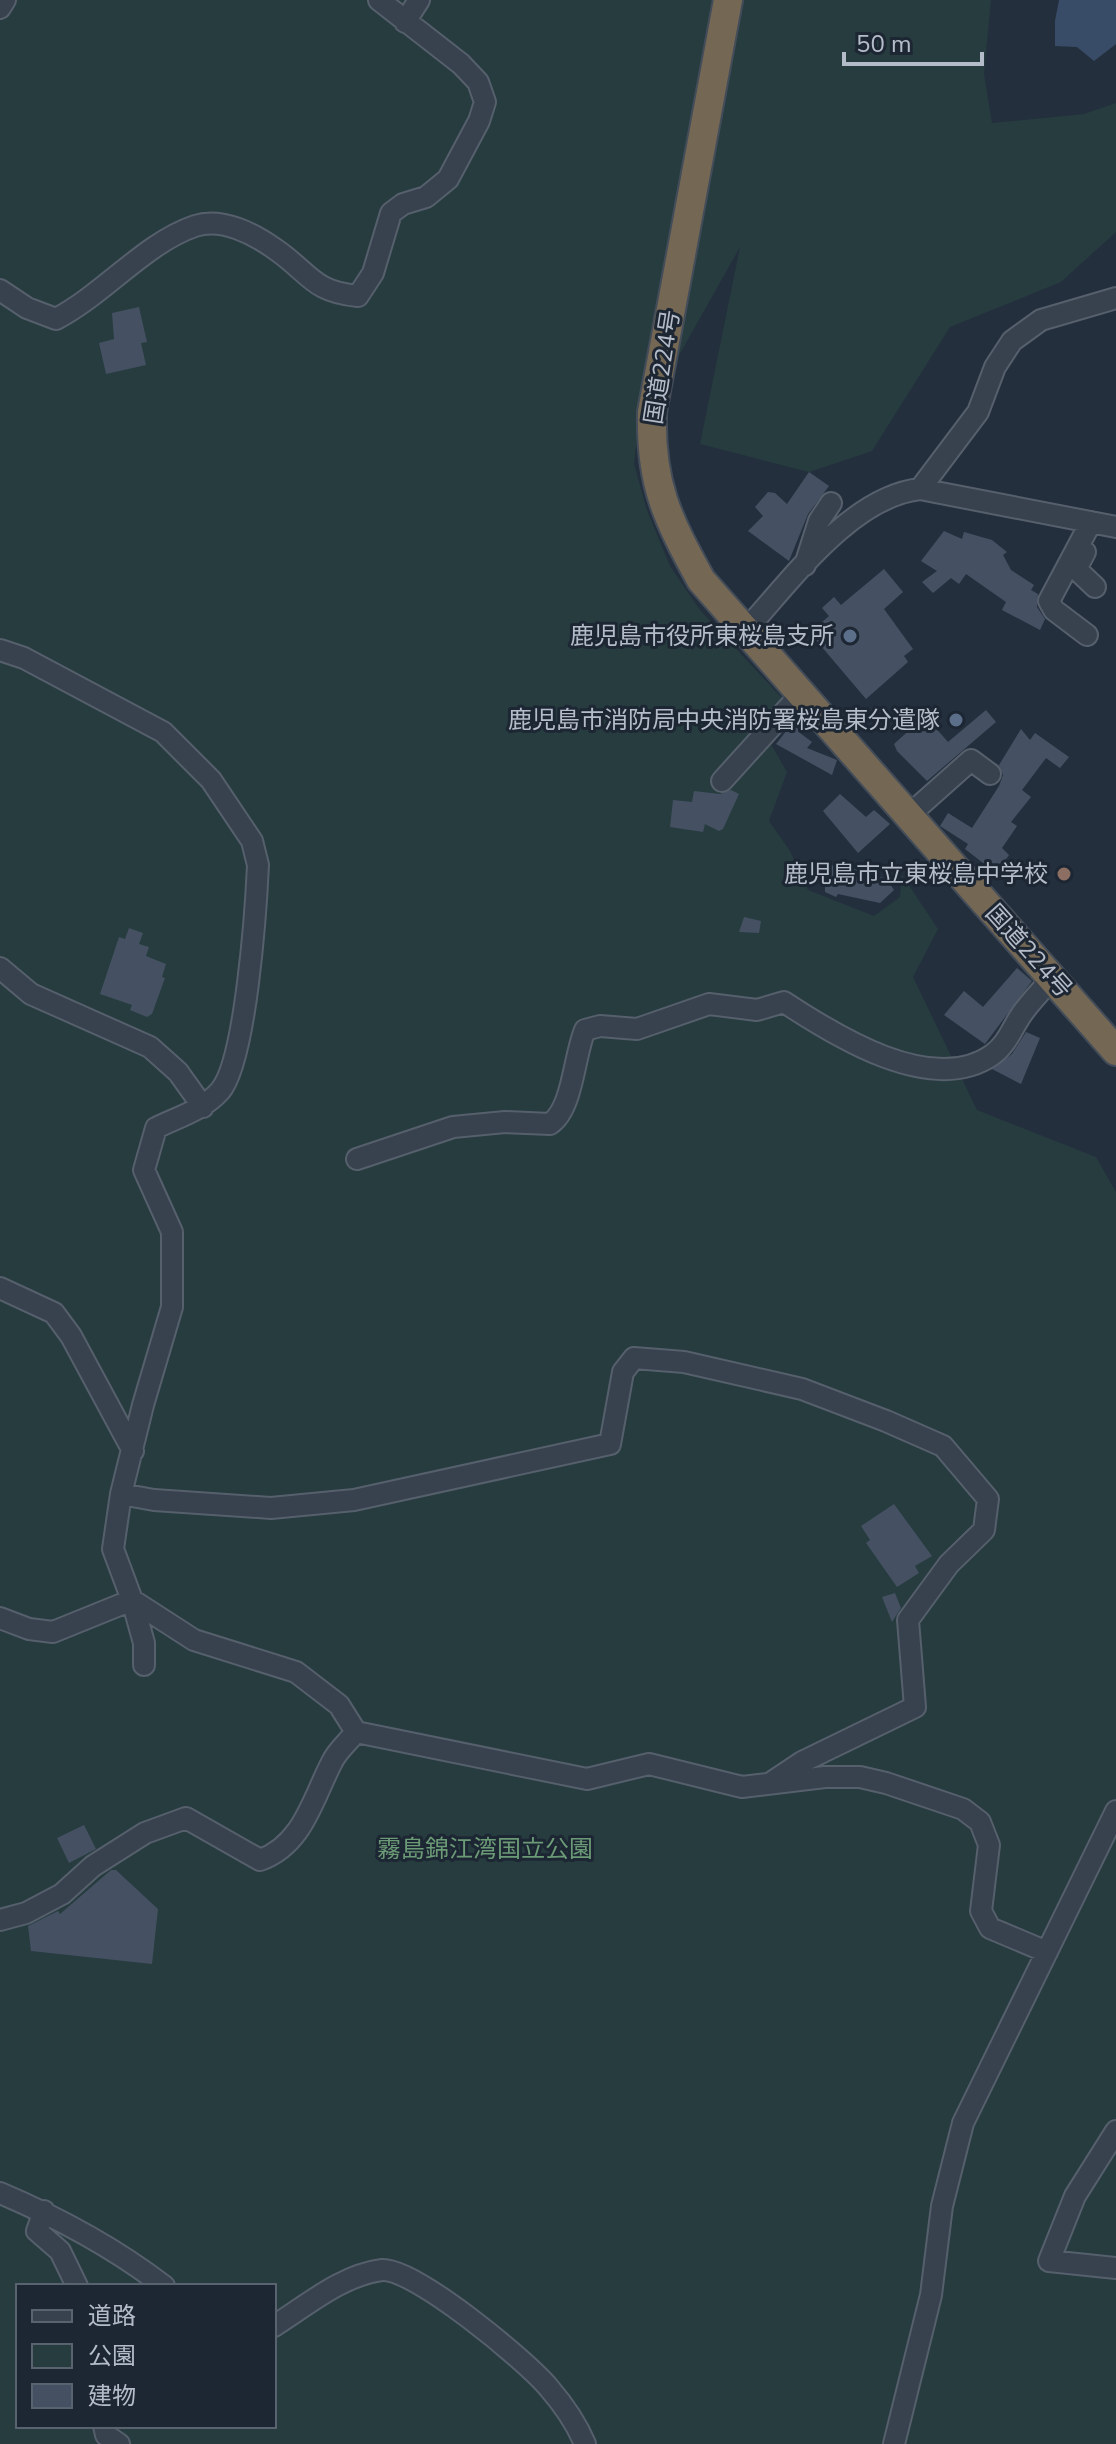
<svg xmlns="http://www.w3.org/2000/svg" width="1116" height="2444" viewBox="0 0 1116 2444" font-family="'Nunito Sans','Noto Sans JP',sans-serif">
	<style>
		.green { fill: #263c3f; fill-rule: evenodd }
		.water { fill: #394c67 }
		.building { fill: #455162 }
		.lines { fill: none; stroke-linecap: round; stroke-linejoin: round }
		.minor-casing { stroke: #565f6c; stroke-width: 24 }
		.highway-casing { stroke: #434c59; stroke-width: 32 }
		.minor { stroke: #38414e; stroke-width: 20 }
		.highway { stroke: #746855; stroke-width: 28 }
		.service-dot { fill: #5c6f8a; stroke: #1d2633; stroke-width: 3 }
		.education-dot { fill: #8d6e63; stroke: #1d2633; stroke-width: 3 }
		.labels { text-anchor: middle; stroke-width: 6; stroke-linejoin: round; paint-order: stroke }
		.street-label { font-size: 24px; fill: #b4bcc9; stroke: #1d2633 }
		.poi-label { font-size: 24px; fill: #b4bcc9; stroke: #1d2633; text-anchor: end }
		.park-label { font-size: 24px; fill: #6b9a76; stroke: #1d2633 }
	</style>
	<rect width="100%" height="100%" fill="#242f3e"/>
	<path class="green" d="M0,0H991L984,74L992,123L1084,114L1116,103V232L1061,282L950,327L872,451L809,472L700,444L740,247L638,428L634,464L647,510L670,566L700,610L783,699L760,725L787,772L769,821L790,851L808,890L874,916L900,897L902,875L938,929L913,977L977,1110L1096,1157L1116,1192V2444H0ZM18,2286H274V2426H18Z"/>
	<path class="water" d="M1059,0H1116V44L1094,61L1077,47L1055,46V21Z"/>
	<path class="building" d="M139,307L147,342L141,343L146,365L106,374L99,343L114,339L112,313Z
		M809,472L829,486L808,514L789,561L748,531L763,516L755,507L768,492L775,493L787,504Z
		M944,531L962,539L964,532L992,540L1007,552L1003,555L1011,570L1034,585L1031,590L1038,594L1037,607L1045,619L1040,630L1002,610L1006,602L966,574L959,584L951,578L933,593L922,582L937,571L921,561Z
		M884,569L903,592L884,609L913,649L904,656L908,662L866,699L810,633L829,616L822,608L834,597L841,605Z
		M986,710L996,722L927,781L897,751L894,744L925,716L948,742Z
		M795,720L806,727L800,733L812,742L807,748L837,760L832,775L776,744Z
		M1021,729L1030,740L1035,733L1069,757L1060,768L1046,758L1022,790L1031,797L1011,822L1017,826L1002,848L1009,855L996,873L965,849L968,844L940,826L948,813L972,828L999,786L1003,775L999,765Z
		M731,790L739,794L723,829L719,831L705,824L703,832L670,827L673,800L692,802L694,791L720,794Z
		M840,794L866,817L874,810L890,824L858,853L823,811Z
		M829,865L875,872L874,877L886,878L894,890L880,903L838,894L836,897L825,892V867Z
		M744,917L761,921L759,933L739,932Z
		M129,928L143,933L139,944L149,947L146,956L166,964L162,977L165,978L152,1014L147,1017L130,1010L132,1005L100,994L119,937L125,939Z
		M1017,968L1032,981L985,1044L944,1015L964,991L983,1007Z
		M1026,1032L1040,1038L1021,1084L992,1069L1012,1054Z
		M894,1504L932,1556L915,1566L919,1573L897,1587L866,1543L870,1540L861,1526Z
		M895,1593L901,1608L892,1622L882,1597Z
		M84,1825L96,1849L69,1863L57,1838Z
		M111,1870H116L158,1909L152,1964L31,1951L28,1926L58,1911L60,1914Z"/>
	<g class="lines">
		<g class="minor-casing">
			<path id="minor" d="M0,8L5,0
				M405,22L419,0
				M0,290L27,308L56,319C104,294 145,243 195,226C222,217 254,234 275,249C310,273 312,292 358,296L373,273L391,213L403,204L426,197L448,179L479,121L485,102L478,82L461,64L379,0
				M920,489L978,412L995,367L1012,341L1041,320L1116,298
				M1085,552L1076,569L1095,587
				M805,565L819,521L831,503
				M744,632C790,582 850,497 920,489L1116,527
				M1087,635L1054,610L1049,601L1091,522
				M0,650L24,658L163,732L211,780L252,841L258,865C256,908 246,1061 220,1091C203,1110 178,1117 156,1128L144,1170L172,1232V1307L143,1405L121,1494L113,1549L132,1600L194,1640L296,1672L339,1705L356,1732L587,1779L649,1764L742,1787L825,1777H860L886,1783L963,1809L980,1822L989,1845L981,1911L990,1928L1047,1952
				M722,781L800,695
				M908,816L971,760L990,774
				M0,968L31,994L150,1047L178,1072L203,1107
				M357,1159L453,1127L505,1122L550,1124C573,1109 574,1055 585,1030L600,1026L637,1029L709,1004L757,1010L784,1002C834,1035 932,1097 992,1055C1008,1044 1013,1025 1024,1011C1033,999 1043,989 1052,978
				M0,1288L54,1313L71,1336L133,1451
				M121,1494L154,1500L271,1508L354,1500L610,1444L623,1372L634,1358L684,1362L802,1389L886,1421L943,1446L988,1499L984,1530L949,1564L908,1620L915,1707L802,1762L772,1782
				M0,1618L29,1629L53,1632L132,1600L144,1643V1665
				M0,1920L26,1913L62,1894L93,1866L145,1833L186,1818L260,1860C303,1845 313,1798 332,1762C337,1751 348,1742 356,1732
				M1116,2131L1075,2196L1049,2261L1116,2268
				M0,2193C59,2218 113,2247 164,2286
				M44,2211L37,2231L60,2251L77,2286
				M274,2326C306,2306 342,2275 382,2270C413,2267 527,2361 549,2388C562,2403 577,2425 585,2444
				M104,2426L106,2435L119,2444
				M894,2444L931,2295L942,2206L963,2123L1116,1811"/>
		</g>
		<g class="highway-casing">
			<path id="highway" d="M728,0L652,412C650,484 667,518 701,580L1116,1051"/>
		</g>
		<use href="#minor" class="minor"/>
		<use href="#highway" class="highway"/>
	</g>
	<g class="service-dot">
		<circle cx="850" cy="636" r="8"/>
		<circle cx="956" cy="720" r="8"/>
	</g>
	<circle class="education-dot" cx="1064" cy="874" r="8"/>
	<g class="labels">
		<g class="street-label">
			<text transform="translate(662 367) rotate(-81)" y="8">国道224号</text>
			<text transform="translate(1029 951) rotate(48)" y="8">国道224号</text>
		</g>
		<g class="poi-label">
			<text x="834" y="644">鹿児島市役所東桜島支所</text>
			<text x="940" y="728">鹿児島市消防局中央消防署桜島東分遣隊</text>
			<text x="1048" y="882">鹿児島市立東桜島中学校</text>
		</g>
		<g class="park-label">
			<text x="485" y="1857">霧島錦江湾国立公園</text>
		</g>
	</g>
	<rect x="16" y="2284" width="260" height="144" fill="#1d2633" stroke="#59626f" stroke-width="2"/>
	<rect x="32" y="2310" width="40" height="12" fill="#38414e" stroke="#59626f" stroke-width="2"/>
	<text x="88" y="2324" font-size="24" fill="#b4bcc9">道路</text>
	<rect x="32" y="2344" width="40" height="24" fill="#263c3f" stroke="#59626f" stroke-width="2"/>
	<text x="88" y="2364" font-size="24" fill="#b4bcc9">公園</text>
	<rect x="32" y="2384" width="40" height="24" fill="#455162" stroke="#59626f" stroke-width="2"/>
	<text x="88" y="2404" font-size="24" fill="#b4bcc9">建物</text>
	<path d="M844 52v12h138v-12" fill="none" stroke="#b4bcc9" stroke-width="4"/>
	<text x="856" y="52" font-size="24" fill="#b4bcc9" stroke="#1d2633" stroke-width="6" paint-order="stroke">50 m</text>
</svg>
